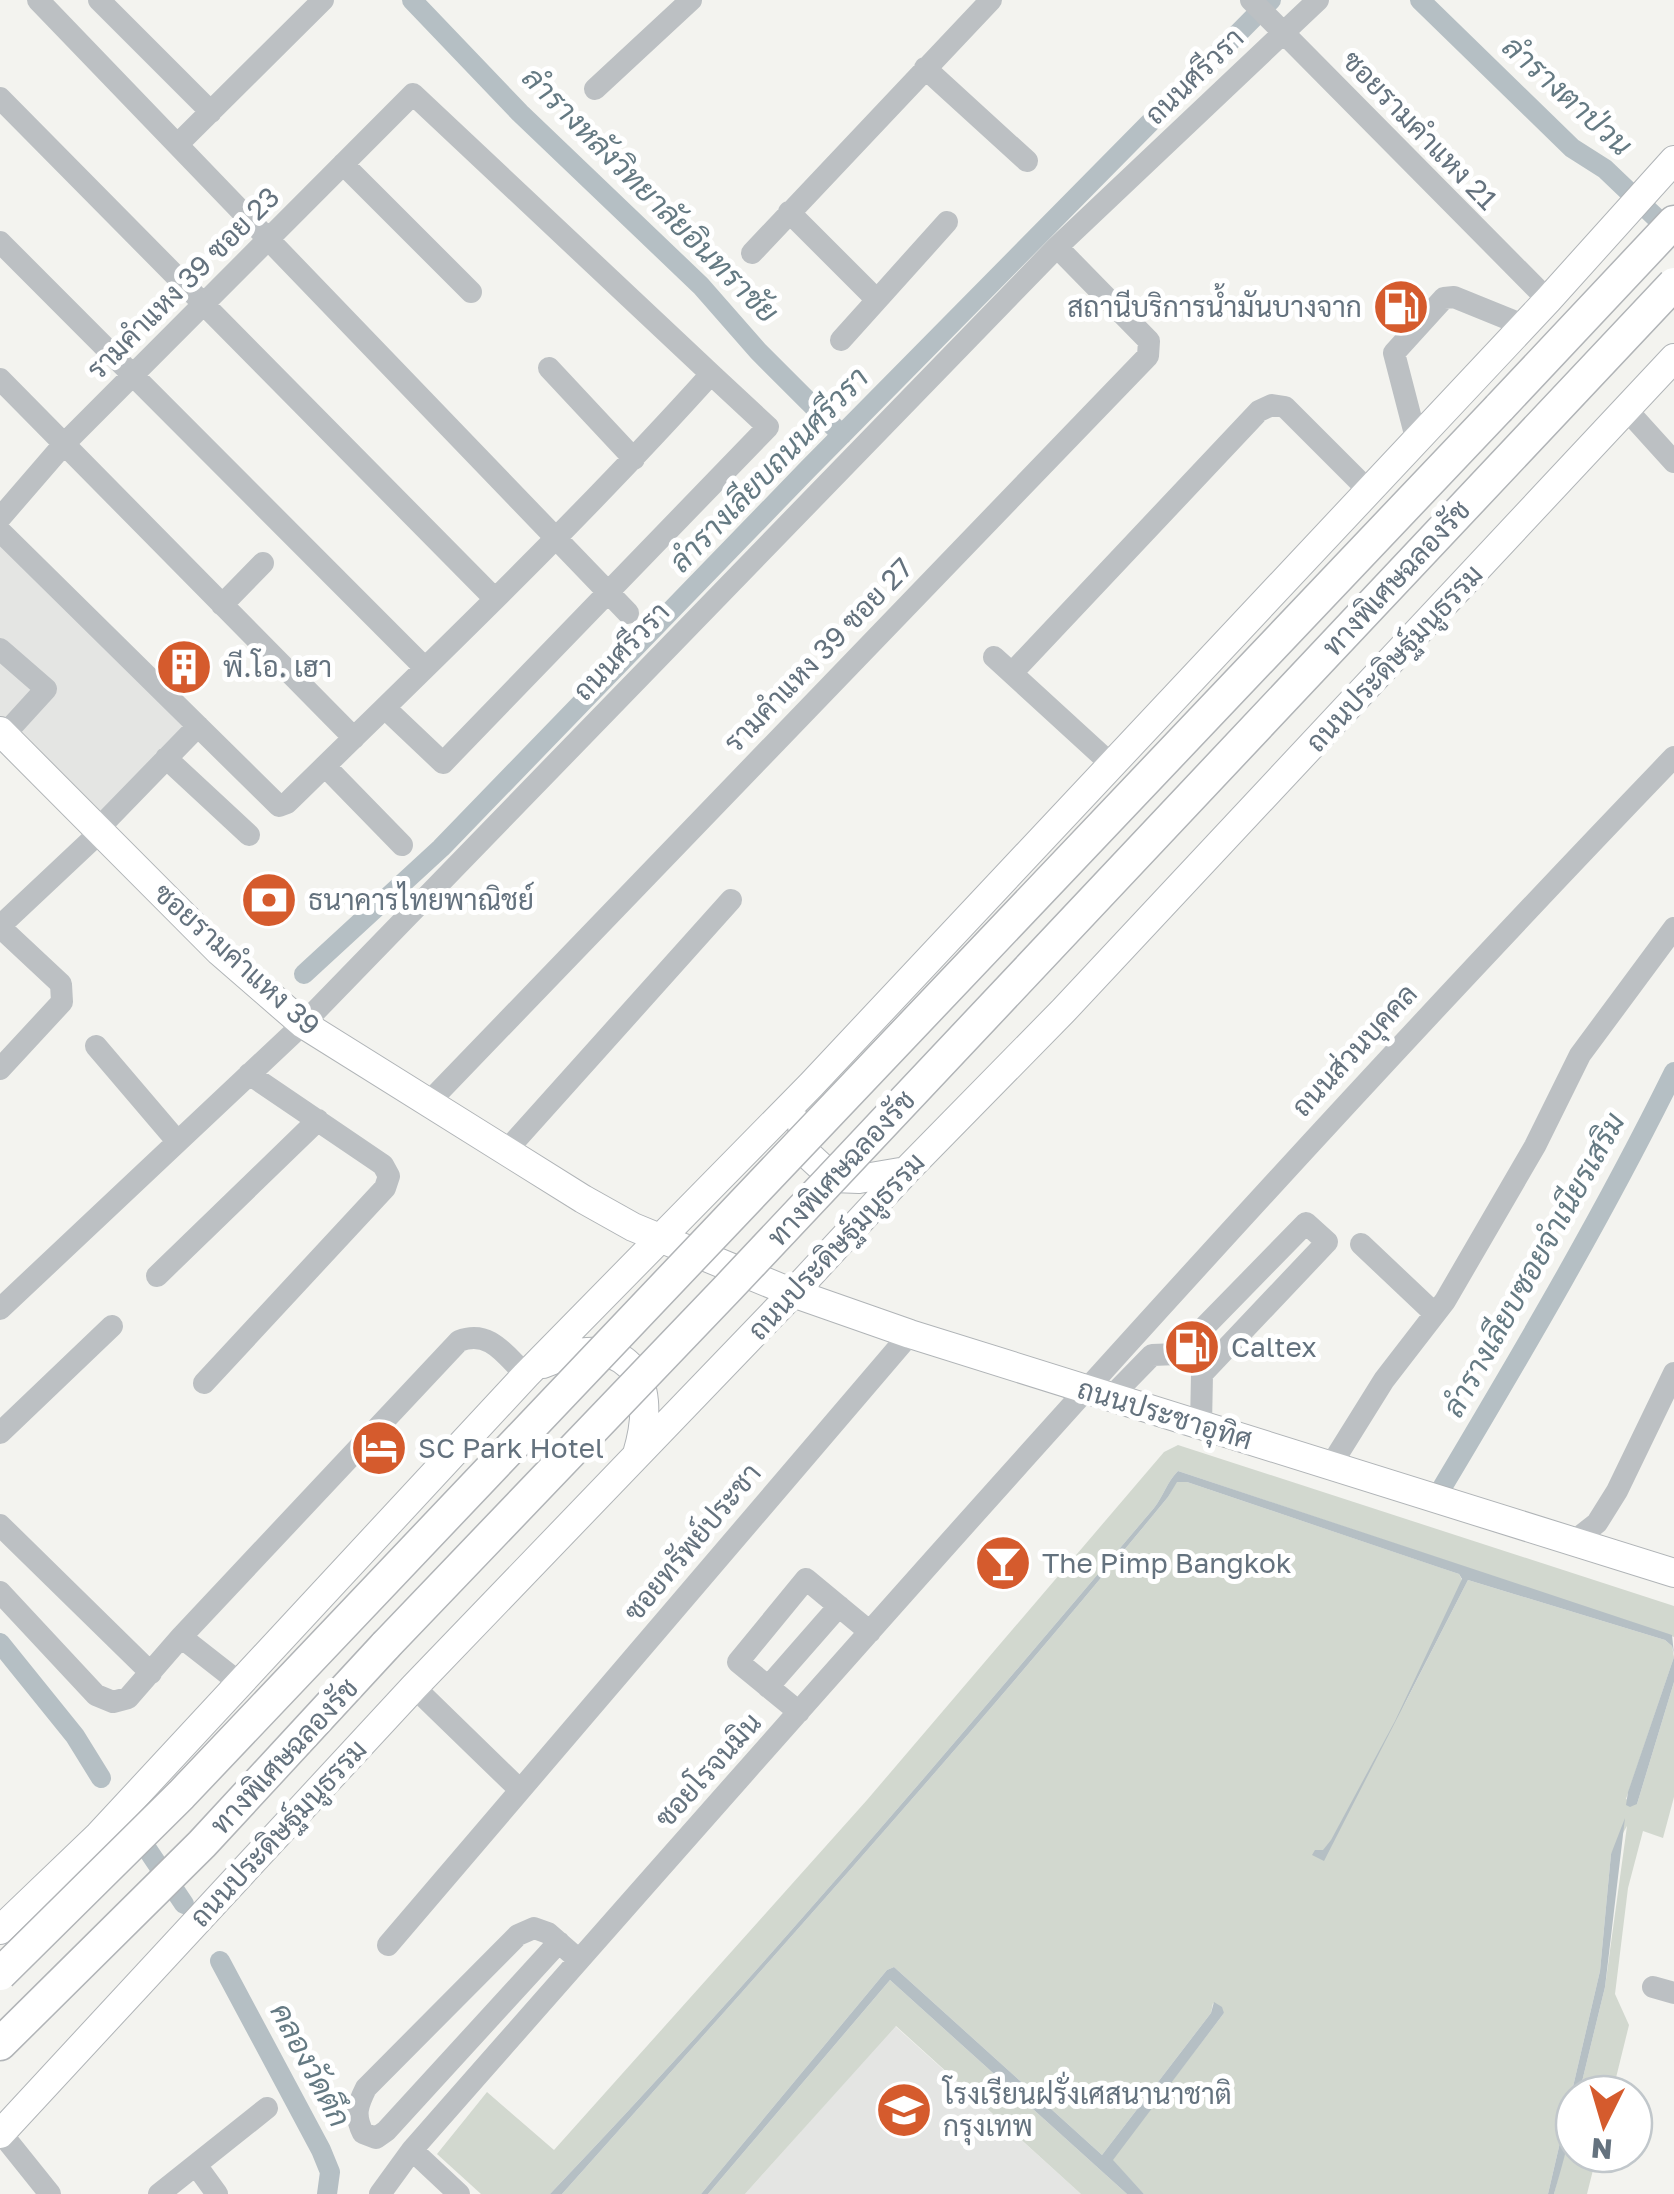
<svg xmlns="http://www.w3.org/2000/svg" width="1674" height="2194" viewBox="0 0 1674 2194" font-family="'Golos Text',Sarabun,sans-serif">
	<style>
		.built { fill: #e4e5e3 }
		.green { fill: #d2d8cf }
		.water { fill: #b5bfc4 }
		.lines { fill: none; stroke-linecap: round; stroke-linejoin: round }
		.canal { stroke: #b5bfc4; stroke-width: 20 }
		.major-casing { stroke: #b0b4b7; stroke-width: 30 }
		.highway-casing { stroke: #b1b4b7; stroke-width: 35 }
		.minor { stroke: #bcc0c3; stroke-width: 22 }
		.major { stroke: #fff; stroke-width: 28 }
		.highway { stroke: #fff; stroke-width: 32 }
		.highway-bridge-casing { stroke: #b1b4b7; stroke-width: 35; stroke-linecap: butt }
		.highway-bridge { stroke: #fff; stroke-width: 32 }
		.labels { text-anchor: middle; stroke-width: 10; stroke-linejoin: round; paint-order: stroke }
		.street-label { font-size: 28px; fill: #64727e; stroke: #fff }
		.poi-label { font-size: 28px; fill: #64727e; stroke: #fff; text-anchor: start }
		.water-label { font-size: 30px; font-style: italic; fill: #657a83; stroke: #fff }
	</style>
	<rect width="100%" height="100%" fill="#f3f3ef"/>
	<path class="built" d="M0,531L198,726L97,830L0,731Z
		M895,2026L1081,2194H745Z"/>
	<path class="green" d="M1178,1445L1674,1606V1637L1178,1471C1167,1482 1164,1495 1154,1508C957,1740 761,1973 550,2194H481L437,2154L487,2092L554,2150L867,1800L1164,1452Z
		M1176,1482H1187L1459,1574L1462,1580L1459,1589L1402,1709L1468,1580L1665,1640L1672,1646L1674,1657L1626,1799L1637,1804L1674,1682V1797L1663,1838L1643,1831L1628,1888L1615,1994L1629,2025L1612,2094H1579L1605,1987L1627,1826L1611,1854L1600,1971L1548,2194H1144L1112,2160L1224,2013L1213,2003L1211,2013L1102,2155L894,1967L887,1970L701,2194H562C767,1964 973,1735 1168,1497Z
		M890,1980L1127,2194H1081L896,2026L745,2194H708Z
		M1574,2114V2154H1597L1587,2194H1554Z"/>
	<path class="water" d="M1178,1471L1672,1635L1674,1654L1672,1646L1665,1640L1468,1580L1324,1861L1312,1855L1315,1850H1323L1331,1840L1395,1721L1462,1579L1459,1574L1441,1568L1187,1482H1177L1168,1497C973,1735 767,1964 562,2194H550C761,1973 957,1740 1154,1508C1164,1495 1167,1482 1178,1471Z
		M1674,1657V1682L1637,1804L1630,1807L1626,1805L1628,1792Z
		M1625,1818L1605,1987L1579,2094H1574C1574,2128 1563,2162 1554,2194H1548L1600,1971L1611,1854Z
		M894,1967L1102,2155L1211,2013L1214,2002L1222,2007L1224,2013L1113,2160L1144,2194H1127L890,1980L708,2194H701L887,1970Z"/>
	<g class="lines">
		<path class="canal" d="M412,0L520,113L701,286L758,351L842,435
			M1420,0L1572,148L1605,169L1673,234
			M304,974L441,848L808,469L1271,0
			M1443,1486C1524,1350 1604,1214 1674,1072
			M0,1643L75,1736L101,1778
			M135,1831L184,1904
			M220,1961L321,2150L330,2172L327,2194"/>
		<g class="major-casing">
			<path id="major" d="M0,731L220,952L303,1024L583,1199L633,1227L793,1293L910,1334L1674,1573
				M802,1125L805,1152L833,1178L859,1179L906,1171
				M543,1364C625,1328 661,1375 637,1454
				M0,1930L99,1835L526,1375L811,1085L1548,300L1674,160
				M0,2134L414,1687L793,1293L906,1171L1063,1011L1674,358"/>
		</g>
		<g class="highway-casing">
			<path id="highway" d="M1499,408L1674,222
				M0,2044L202,1844L386,1645"/>
		</g>
		<path class="minor" d="M38,0L628,613
			M99,0L211,112
			M1251,0L1548,300
			M925,68L1027,161
			M595,89L691,0
			M0,98L495,599
			M178,144L323,0
			M343,164L471,292
			M789,212L877,300L841,340
			M0,242L425,668
			M752,253L991,0
			M877,300L947,222
			M549,368L634,459
			M0,379L354,738
			M1626,409L1674,462
			M1416,438L1394,353L1444,298L1454,297L1523,325
			M0,518L64,444L413,94L711,374C577,523 431,662 287,803L279,806L0,531
			M222,605L263,563
			M0,649L46,689L4,735
			M994,657L1111,764
			M1012,673L1259,411L1272,405L1285,407L1368,490
			M385,708L443,763L768,427L711,374
			M166,758L249,835
			M325,766L402,845
			M97,830L198,726
			M0,926L99,833
			M0,927L61,984L62,1002L0,1069
			M96,1046L177,1141
			M429,1102L1148,356L1149,341L1057,247
			M506,1151L731,900
			M1361,1244L1435,1314
			M157,1276L318,1120
			M0,1309L303,1024L1057,247L1318,0
			M1178,1354L1306,1223L1327,1242L1202,1374L1201,1425
			M204,1383L385,1188L389,1176L383,1165L249,1074
			M1111,1397L1152,1355L1178,1354L1187,1362
			M0,1433L112,1326
			M1331,1465L1384,1380L1445,1301L1535,1146L1580,1055L1674,928
			M0,1525L151,1673
			M1573,1542L1597,1523L1617,1491L1674,1373
			M0,1592L96,1695L113,1702L128,1698L181,1637L459,1341C490,1329 505,1355 526,1375
			M181,1637L241,1684
			M414,1687L520,1790
			M768,1687L839,1606
			M799,1712L738,1662L806,1579L870,1632
			M559,1942L386,2131L376,2138L363,2133C354,2115 357,2106 366,2088L518,1935L534,1928L548,1933L579,1960
			M388,1945L910,1334
			M1653,1987L1674,1993
			M1,2133L50,2194
			M412,2150L459,2194
			M196,2165L217,2194
			M159,2194L267,2108
			M380,2194L412,2150C826,1679 1239,1209 1674,757"/>
		<use href="#major" class="major"/>
		<use href="#highway" class="highway"/>
		<g class="highway-bridge-casing">
			<path id="highway-bridge" d="M386,1645L728,1288L1674,284
				M0,1974L181,1795L1499,408"/>
		</g>
		<use href="#highway-bridge" class="highway-bridge"/>
	</g>
	<defs>
		<g id="fuel-disc" transform="scale(2.875)"><circle r="9.5" fill="#d55b2d" stroke="#fff"/><path d="M-5.5-6h7V0h2V4h1.3V-2.5L3-4.5l.8-.8L6-3V5H2.5V1h-1V6h-7ZM-4.2-4.7v3.2H.2V-4.7Z" fill="#fff"/></g>
		<g id="building-disc" transform="scale(2.875)"><circle r="9.5" fill="#d55b2d" stroke="#fff"/><path d="M-4-6H4V6H1V3H-1V6H-4ZM-2.5-4.3h1.7v1.8h-1.7ZM.8-4.3h1.7v1.8H.8ZM-2.5-1h1.7V.8h-1.7ZM.8-1h1.7V.8H.8Z" fill="#fff"/></g>
		<g id="bank-disc" transform="scale(2.875)"><circle r="9.5" fill="#d55b2d" stroke="#fff"/><path d="M-6-4H6V4H-6ZM0-2.3a2.3 2.3 0 1 0 0 4.6a2.3 2.3 0 1 0 0-4.6Z" fill="#fff"/></g>
		<g id="hotel-disc" transform="scale(2.875)"><circle r="9.5" fill="#d55b2d" stroke="#fff"/><path d="M-6-4.5h1.5V1H6V5H4.5V3h-9V5H-6ZM-4 0a1.8 1.8 0 1 1 3.6 0ZM.5 0V-2.5h3Q6-2.5 6 0Z" fill="#fff"/></g>
		<g id="bar-disc" transform="scale(2.875)"><circle r="9.5" fill="#d55b2d" stroke="#fff"/><path d="M-6-5H6L.8 .8V4.5H3.5V6h-7V4.5H-.8V.8Z" fill="#fff"/></g>
		<g id="school-disc" transform="scale(2.875)"><circle r="9.5" fill="#d55b2d" stroke="#fff"/><path d="M0-5L7-2L0 1L-7-2ZM-4 1L0 2.5L4 1V4Q0 6-4 4Z" fill="#fff"/></g>
	</defs>
	<g fill-rule="evenodd">
		<use href="#fuel-disc" x="1401" y="307"/>
		<use href="#building-disc" x="184" y="667"/>
		<use href="#bank-disc" x="269" y="900"/>
		<use href="#fuel-disc" x="1192" y="1347"/>
		<use href="#hotel-disc" x="379" y="1448"/>
		<use href="#bar-disc" x="1003" y="1563"/>
		<use href="#school-disc" x="904" y="2110"/>
	</g>
	<g class="labels">
		<g class="street-label">
			<text transform="translate(1194 76) rotate(-44)" y="10">ถนนศรีวรา</text>
			<text transform="translate(1420 130) rotate(46)" y="10">ซอยรามคำแหง 21</text>
			<text transform="translate(183 283) rotate(-45)" y="10">รามคำแหง 39 ซอย 23</text>
			<text transform="translate(1396 578) rotate(-47)" y="10">ทางพิเศษฉลองรัช</text>
			<text transform="translate(621 651) rotate(-46)" y="10">ถนนศรีวรา</text>
			<text transform="translate(818 655) rotate(-46)" y="10">รามคำแหง 39 ซอย 27</text>
			<text transform="translate(1394 658) rotate(-47)" y="10">ถนนประดิษฐ์มนูธรรม</text>
			<text transform="translate(237 959) rotate(42)" y="10">ซอยรามคำแหง 39</text>
			<text transform="translate(1354 1050) rotate(-47)" y="10">ถนนส่วนบุคคล</text>
			<text transform="translate(841 1168) rotate(-47)" y="10">ทางพิเศษฉลองรัช</text>
			<text transform="translate(836 1246) rotate(-47)" y="10">ถนนประดิษฐ์มนูธรรม</text>
			<text transform="translate(1165 1414) rotate(17)" y="10">ถนนประชาอุทิศ</text>
			<text transform="translate(692 1542) rotate(-50)" y="10">ซอยทรัพย์ประชา</text>
			<text transform="translate(284 1756) rotate(-47)" y="10">ทางพิเศษฉลองรัช</text>
			<text transform="translate(708 1770) rotate(-48)" y="10">ซอยโรจนมิน</text>
			<text transform="translate(278 1833) rotate(-47)" y="10">ถนนประดิษฐ์มนูธรรม</text>
		</g>
		<g class="poi-label">
			<text x="1362" y="317" text-anchor="end">สถานีบริการน้ำมันบางจาก</text>
			<text x="223" y="677">พี.โอ. เฮา</text>
			<text x="308" y="910">ธนาคารไทยพาณิชย์</text>
			<text x="1231" y="1357">Caltex</text>
			<text x="418" y="1458">SC Park Hotel</text>
			<text x="1042" y="1573">The Pimp Bangkok</text>
			<text x="943" y="2104">โรงเรียนฝรั่งเศสนานาชาติ<tspan x="943" dy="32">กรุงเทพ</tspan></text>
		</g>
		<g class="water-label">
			<text transform="translate(1567 96) rotate(42)" y="10">ลำรางตาป่วน</text>
			<text transform="translate(650 195) rotate(45)" y="10">ลำรางหลังวิทยาลัยอินทราชัย</text>
			<text transform="translate(769 470) rotate(-46)" y="10">ลำรางเลียบถนนศรีวรา</text>
			<text transform="translate(1534 1265) rotate(-61)" y="10">ลำรางเลียบซอยจำเนียรเสริม</text>
			<text transform="translate(310 2065) rotate(62)" y="10">คลองวัดตึก</text>
		</g>
	</g>
	<g transform="translate(1604 2124) rotate(185)"><circle r="48" fill="#ffffff" stroke="#c1c7cb" stroke-width="2.5"/>
	<path d="M0-8L18 38L0 25L-18 38Z" fill="#d55b2d"/>
	<text y="-15" font-size="28" font-weight="bold" text-anchor="middle" fill="#64727e">N</text>
	</g>
</svg>
